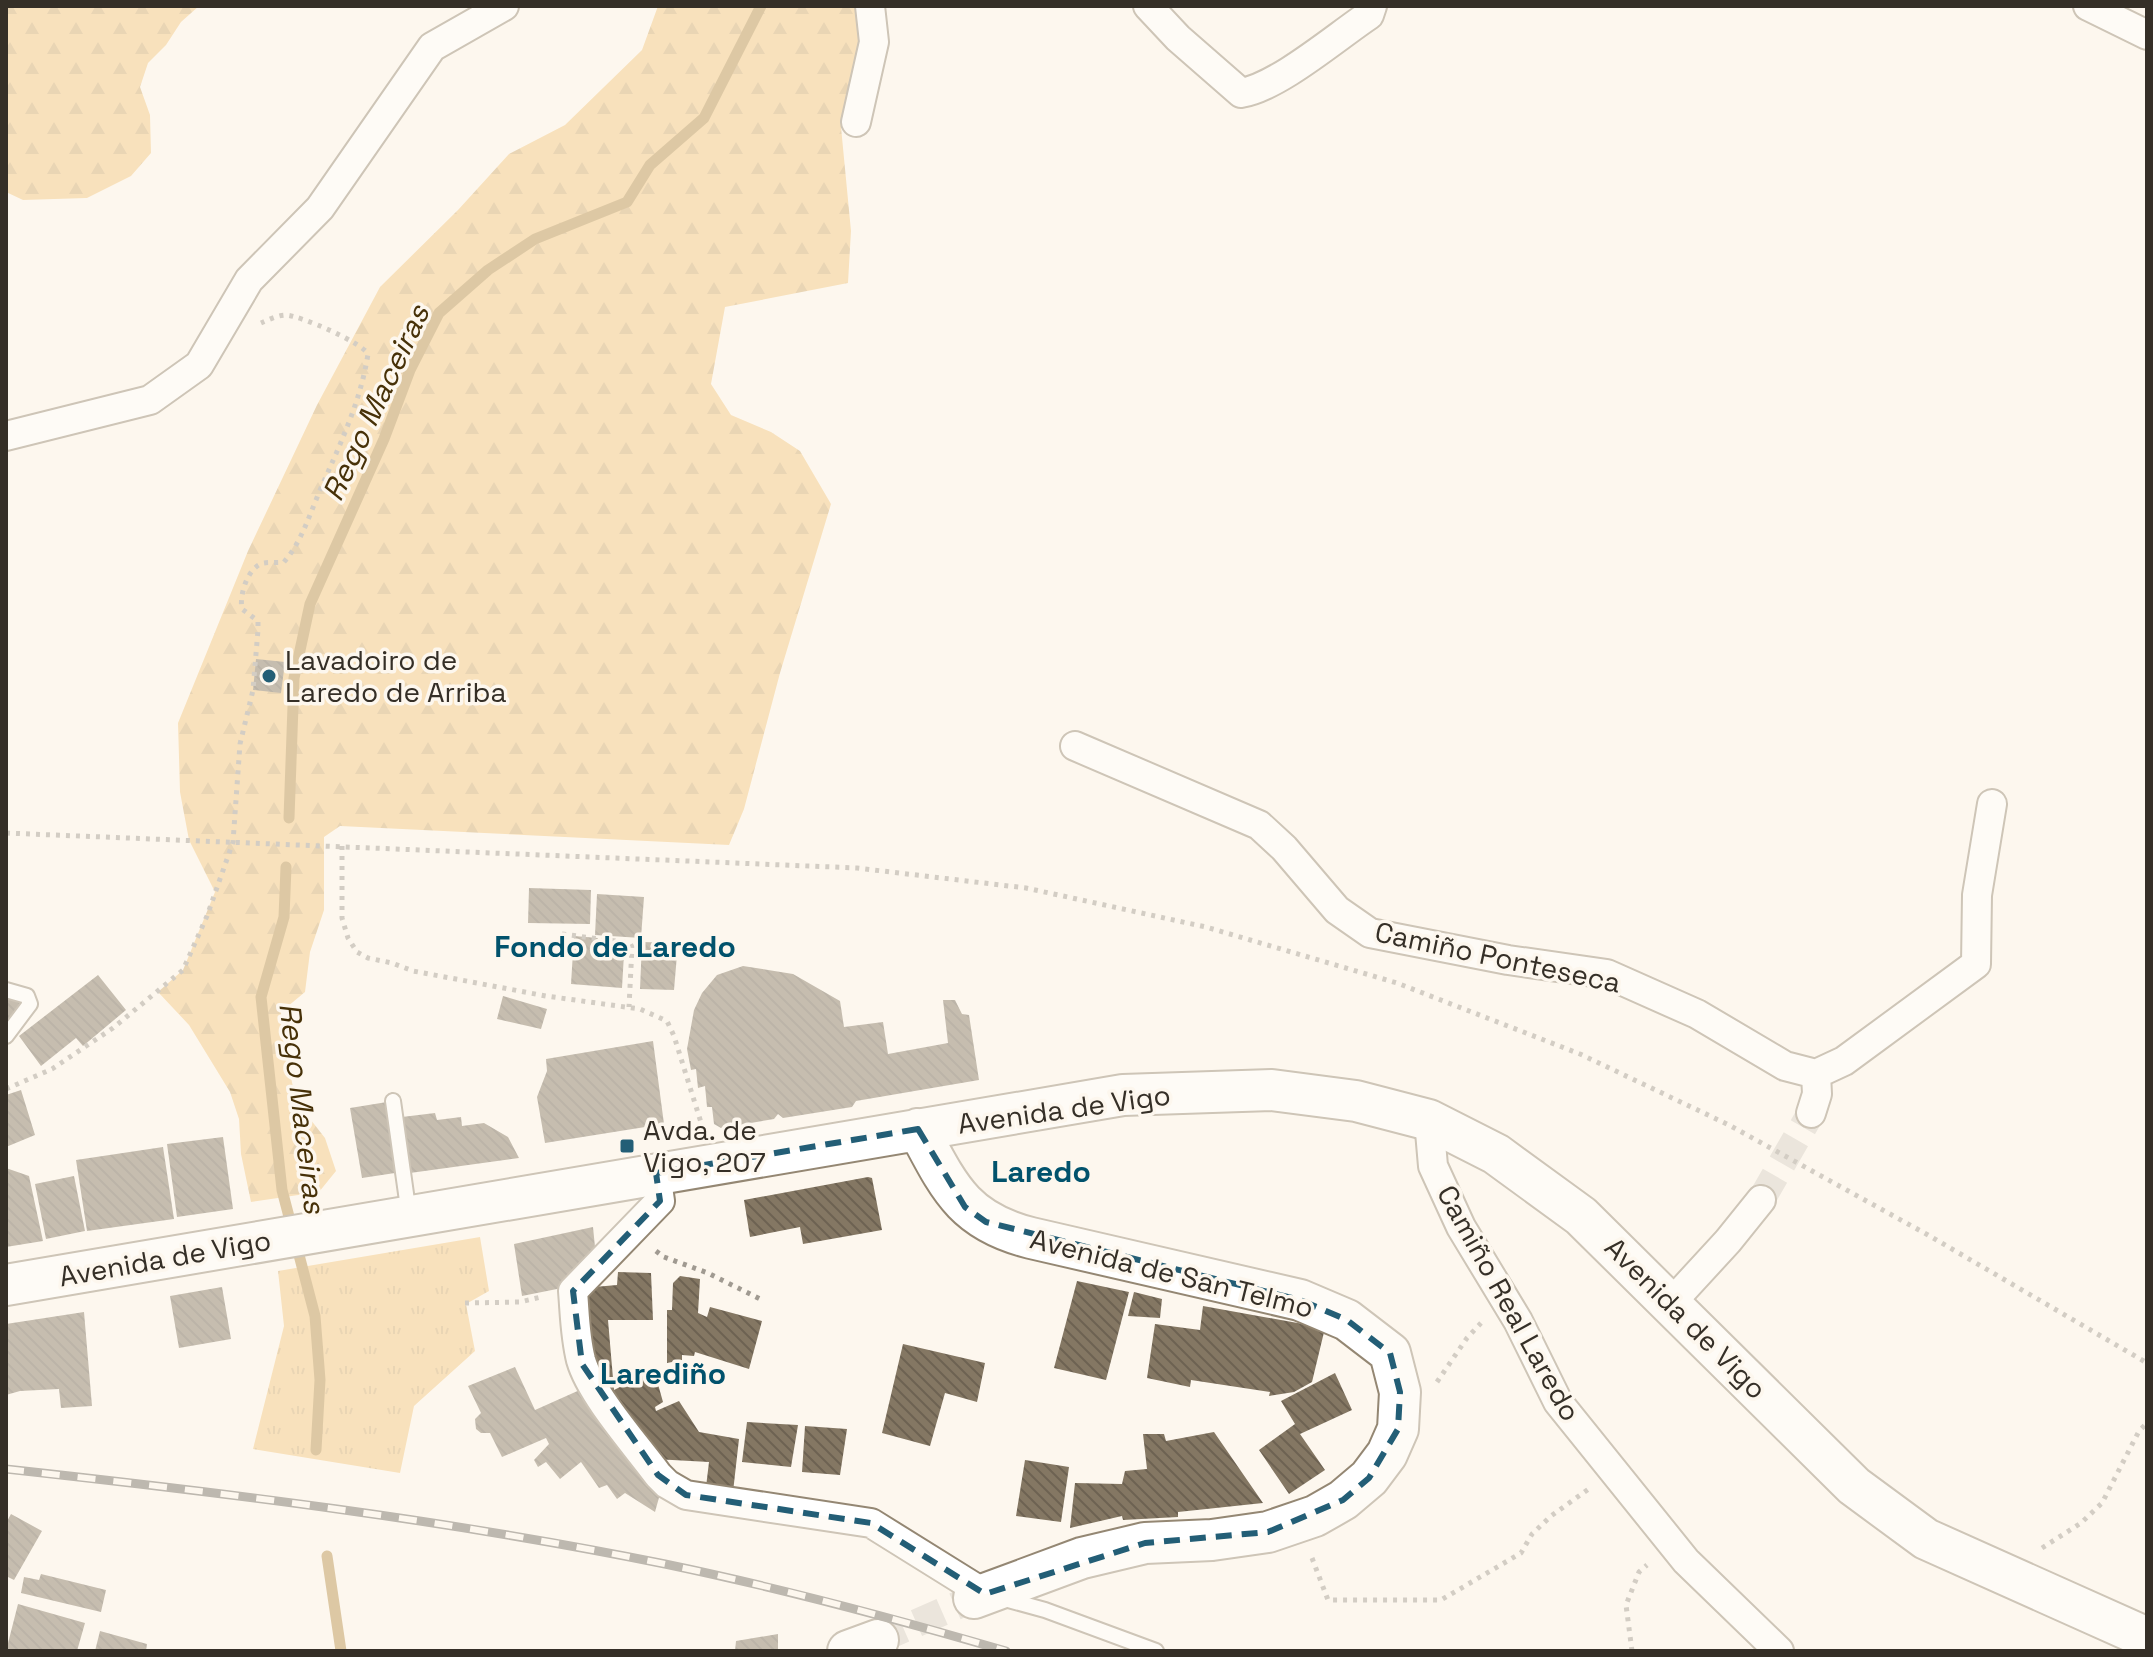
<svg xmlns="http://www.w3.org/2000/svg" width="2153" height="1657" viewBox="0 0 2153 1657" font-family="'Space Grotesk',sans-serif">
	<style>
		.grass { fill: url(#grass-tufts) }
		.forest { fill: url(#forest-firs) }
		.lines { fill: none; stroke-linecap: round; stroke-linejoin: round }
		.stream { stroke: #b78f4b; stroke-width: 11 }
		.building { fill: url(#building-back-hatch) }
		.street-tunnel { stroke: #d5cfc6; stroke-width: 28; stroke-dasharray: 28 14; stroke-linecap: butt }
		.lane-casing { stroke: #948773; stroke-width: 18 }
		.street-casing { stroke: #948773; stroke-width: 32 }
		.secondary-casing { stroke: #948773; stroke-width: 44 }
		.path { stroke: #a09a91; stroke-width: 5; stroke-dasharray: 4 6; stroke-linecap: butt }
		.lane { stroke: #fff; stroke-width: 14 }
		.street { stroke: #fff; stroke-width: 28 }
		.secondary { stroke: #fff; stroke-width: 40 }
		.rail-casing { stroke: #706a62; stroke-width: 9 }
		.rail { stroke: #fdf7ee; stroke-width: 6; stroke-dasharray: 18; stroke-linecap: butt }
		.marked { fill: none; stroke: #235e76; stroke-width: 6; stroke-dasharray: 16 10; stroke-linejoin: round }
		.poi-dot { fill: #235e76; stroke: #fdf7ee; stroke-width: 3 }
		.labels { text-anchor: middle; stroke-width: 7; stroke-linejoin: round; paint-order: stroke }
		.poi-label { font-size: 28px; fill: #352f27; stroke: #fdf7ee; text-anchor: start }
		.street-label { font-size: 28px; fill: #352f27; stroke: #fdf7ee }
		.water-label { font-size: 30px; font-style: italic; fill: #473108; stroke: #fdf7ee }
		.neighbourhood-label { font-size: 30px; font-weight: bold; fill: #01526c; stroke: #fdf7ee }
	</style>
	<defs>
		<pattern id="grass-tufts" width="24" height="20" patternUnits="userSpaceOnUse" patternTransform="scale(2)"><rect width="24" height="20" fill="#f2c67f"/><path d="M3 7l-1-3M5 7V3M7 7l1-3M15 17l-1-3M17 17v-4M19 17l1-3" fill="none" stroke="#d0aa6e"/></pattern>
		<pattern id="forest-firs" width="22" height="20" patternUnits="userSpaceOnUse" patternTransform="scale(2)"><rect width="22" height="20" fill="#f2c67f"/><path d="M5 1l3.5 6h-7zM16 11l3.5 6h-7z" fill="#d0aa6e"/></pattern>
		<pattern id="building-back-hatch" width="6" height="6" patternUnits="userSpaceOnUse" patternTransform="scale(2)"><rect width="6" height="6" fill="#847763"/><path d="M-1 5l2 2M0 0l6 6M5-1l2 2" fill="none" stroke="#6d6252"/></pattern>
	</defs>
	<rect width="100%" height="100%" fill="#fdf7ee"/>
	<path class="grass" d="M480,1237L489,1291L466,1304L475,1351L414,1406L400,1473L253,1449L284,1326L278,1271Z"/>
	<path class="forest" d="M6,6H199L181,22L166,45L148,63L140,87L150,115L151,153L131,176L87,198L23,200L6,192Z
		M658,6H855L861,45L841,127L851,231L848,283L725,307L711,384L731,415L771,432L800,451L831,504L780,673L744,809L729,845L340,826L324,837V910L310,952L305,992L281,1012L283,1040L296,1101L325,1138L336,1171L319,1192L251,1202L241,1154L239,1119L230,1092L189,1025L158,992L183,970L215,892L189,840L180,792L178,723L248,551L317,405L380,287L458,210L509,154L565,125L642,50Z"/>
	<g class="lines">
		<path class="stream" d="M289,818L294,678L310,604L384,439L410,370L439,313L488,270L535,239L627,202L650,165L704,118L761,6
			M286,867L284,917L261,997L282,1190L315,1316L320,1380L316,1450
			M327,1556L341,1651"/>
	</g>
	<path class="building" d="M256,659L285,662L281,693L253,690Z
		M529,888L591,890L590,924L528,923Z
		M597,894L644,897L641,938L595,935Z
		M574,936L598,938L597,952L624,954L622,988L571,984Z
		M642,942L678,943L674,990L640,989Z
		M743,966L793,974L840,1001L844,1027L883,1022L888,1054L948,1043L943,1000H955L962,1014L969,1015L979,1080L856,1101L852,1107L783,1118L778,1114L774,1119L721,1128L714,1124L712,1107H707L705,1086L698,1088L696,1069L691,1070L687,1049L694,1010L702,993L717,975Z
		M98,975L126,1010L83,1046L76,1038L41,1066L19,1036Z
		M6,994L23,999L6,1025Z
		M503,996L547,1009L541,1029L497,1019Z
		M653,1041L664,1124L545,1143L537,1097L547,1071L546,1059Z
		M21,1090L35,1135L6,1147V1095Z
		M387,1102L395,1173L362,1178L350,1108Z
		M435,1113L437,1120L461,1117L462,1126L484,1123L508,1137L519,1158L410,1173L402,1117Z
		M223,1137L233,1209L177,1217L167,1144Z
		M163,1147L174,1219L87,1231L76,1160Z
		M6,1168L29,1176L43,1241L6,1247Z
		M74,1176L85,1231L46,1239L35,1184Z
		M868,1177L872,1178L882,1230L803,1244L800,1227L750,1237L744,1200Z
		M593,1227L596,1257L567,1287L522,1296L514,1244Z
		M618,1272L651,1273L653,1320H608L614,1390L654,1370L663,1402L655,1407L656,1411L679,1401L699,1432L739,1439L733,1492L706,1487L709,1462L654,1459L589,1365L583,1288L617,1285Z
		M680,1276L700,1279L698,1313L707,1317L710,1307L762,1321L749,1369L695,1352L694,1356L682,1355V1360L667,1363V1310H672L673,1283Z
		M1077,1281L1129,1292L1106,1380L1054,1368Z
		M222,1287L231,1339L179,1348L170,1296Z
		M1134,1292L1162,1299L1160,1318L1128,1316Z
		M1203,1306L1325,1328L1312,1382L1294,1392L1269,1396L1270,1392L1191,1380L1190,1387L1147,1378L1155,1324L1200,1330Z
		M84,1312L92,1406L61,1408L59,1389L20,1391L6,1395V1324Z
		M903,1344L985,1363L977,1402L945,1393L930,1446L882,1433Z
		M515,1367L535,1410L582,1389L643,1479L660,1494L655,1512L625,1493L617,1499L607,1485L599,1488L581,1462L560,1479L546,1462L538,1467L534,1460L549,1444L546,1438L502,1457L490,1433H481L476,1429L475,1419L481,1413L468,1386Z
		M1335,1373L1352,1410L1300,1434L1325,1470L1289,1494L1259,1450L1295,1424L1281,1401Z
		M747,1422L798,1425L791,1467L742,1462Z
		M805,1426L847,1429L840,1475L802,1472Z
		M1214,1432L1263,1503L1178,1512V1517L1123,1520L1122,1516L1070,1528L1075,1483L1122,1484L1125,1471L1147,1469L1143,1434H1164L1166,1441Z
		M1025,1460L1069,1467L1061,1522L1016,1516Z
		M11,1514L42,1531L14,1580L6,1576V1523Z
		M41,1574L106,1590L101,1612L21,1593L24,1577L39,1580Z
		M18,1604L85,1623L77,1651H6Z
		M100,1631L147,1644L146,1651H95Z
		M778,1634V1650L735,1651L736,1641Z"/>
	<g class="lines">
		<path class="street-tunnel" d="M1761,1200L1811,1113
			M878,1640L974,1598"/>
		<g class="lane-casing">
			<path id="lane" d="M6,990L27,996L30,1004L6,1036
				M393,1101L409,1215
				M1001,1598L1045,1610L1156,1651"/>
		</g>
		<g class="street-casing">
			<path id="street" d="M1148,6L1178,38L1241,93C1278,87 1336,37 1369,15L1372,6
				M2088,6L2147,35
				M856,122L874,42L870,6
				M6,436L150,400L199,365L249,280L320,208L432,47L504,6
				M1075,746L1259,825L1284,848L1337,910L1370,933L1508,960L1607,974L1697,1014L1785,1066L1816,1074L1844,1061L1976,964L1977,895L1992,804
				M1811,1113L1817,1094L1816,1074
				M1429,1120L1433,1166L1461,1227L1518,1321L1558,1402L1686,1561L1779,1651
				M656,1173L660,1201L573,1291C575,1315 575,1336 581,1360C591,1395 636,1445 658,1475L667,1484L686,1495L871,1523L985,1594
				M1671,1303L1728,1241L1761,1200"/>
		</g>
		<g class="secondary-casing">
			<path id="secondary" d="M918,1129C949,1187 963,1221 1031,1238L1300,1300L1347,1320L1390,1353L1400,1392L1398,1429L1387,1454L1369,1478L1343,1500L1315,1516L1268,1532L1212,1540L1145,1543L1082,1558L974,1598
				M6,1285L1123,1095L1272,1090L1356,1101L1429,1120L1496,1154L1581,1216L1854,1486L1926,1539L2147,1638
				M848,1651L878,1640"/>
		</g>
		<path class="path" d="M6,833L857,868L1026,888L1206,927L1397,983L1580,1054L1729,1125L1928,1235L2147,1363
			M342,846V918L348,938L357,952L368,958L392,963L413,971L546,996L640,1009L667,1021L674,1036L703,1129
			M562,934L630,943L632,947L629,1007
			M6,1089L52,1069L113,1028L183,970L207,916L233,842L240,744L253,690L258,630V621L242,609C239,595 248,566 264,563C271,562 278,563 284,562C301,542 308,519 318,495C338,448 360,405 368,354C361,342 301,316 286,315C278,315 268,320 261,323
			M656,1251L664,1257L708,1273L760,1299
			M465,1303L520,1302L541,1297
			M1437,1382L1467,1338L1481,1323
			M2042,1548L2081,1523L2102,1503L2139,1431L2147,1423
			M1312,1558L1328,1600H1441L1521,1553L1532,1534L1551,1516L1590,1488
			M1632,1651L1626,1605L1639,1572L1647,1565"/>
		<use href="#lane" class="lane"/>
		<use href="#street" class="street"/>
		<use href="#secondary" class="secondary"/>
		<g class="rail-casing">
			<path id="rail" d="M6,1469C227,1493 448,1520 665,1564C780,1588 893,1618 1006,1651"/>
		</g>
		<use href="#rail" class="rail"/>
	</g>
	<path d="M0 0H2153V1657H0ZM918,1129L965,1207L986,1222L1300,1300L1347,1320L1390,1353L1400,1392L1398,1429L1369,1478L1343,1500L1268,1532L1145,1543L985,1594L871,1523L686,1495L658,1475L582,1364L573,1291L660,1201L656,1173Z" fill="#fdf7ee" fill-opacity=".55" fill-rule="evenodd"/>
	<path class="marked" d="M918,1129L965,1207L986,1222L1300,1300L1347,1320L1390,1353L1400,1392L1398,1429L1369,1478L1343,1500L1268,1532L1145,1543L985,1594L871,1523L686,1495L658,1475L582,1364L573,1291L660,1201L656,1173Z"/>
	<g class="poi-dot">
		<circle cx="269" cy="676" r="8"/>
		<rect x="619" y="1138" width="16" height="16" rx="4"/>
	</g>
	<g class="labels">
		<g class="poi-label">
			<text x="285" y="670">Lavadoiro de<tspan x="285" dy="32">Laredo de Arriba</tspan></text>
			<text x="643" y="1140">Avda. de<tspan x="643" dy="32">Vigo, 207</tspan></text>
		</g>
		<g class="street-label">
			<text transform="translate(1498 957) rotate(12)" y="10">Camiño Ponteseca</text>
			<text transform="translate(1064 1109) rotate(-8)" y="10">Avenida de Vigo</text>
			<text transform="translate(165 1258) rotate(-10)" y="10">Avenida de Vigo</text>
			<text transform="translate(1172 1273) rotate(14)" y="10">Avenida de San Telmo</text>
			<text transform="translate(1509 1303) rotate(61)" y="10">Camiño Real Laredo</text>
			<text transform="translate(1686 1318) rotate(45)" y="10">Avenida de Vigo</text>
		</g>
		<g class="water-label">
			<text transform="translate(376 403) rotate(-65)" y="10">Rego Maceiras</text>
			<text transform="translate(302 1108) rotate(83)" y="10">Rego Maceiras</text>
		</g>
		<g class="neighbourhood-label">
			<text x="615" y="957">Fondo de Laredo</text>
			<text x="1041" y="1182">Laredo</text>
			<text x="663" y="1384">Larediño</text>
		</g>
	</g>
	<rect width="2153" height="1657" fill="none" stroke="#352f27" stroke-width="16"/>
</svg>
